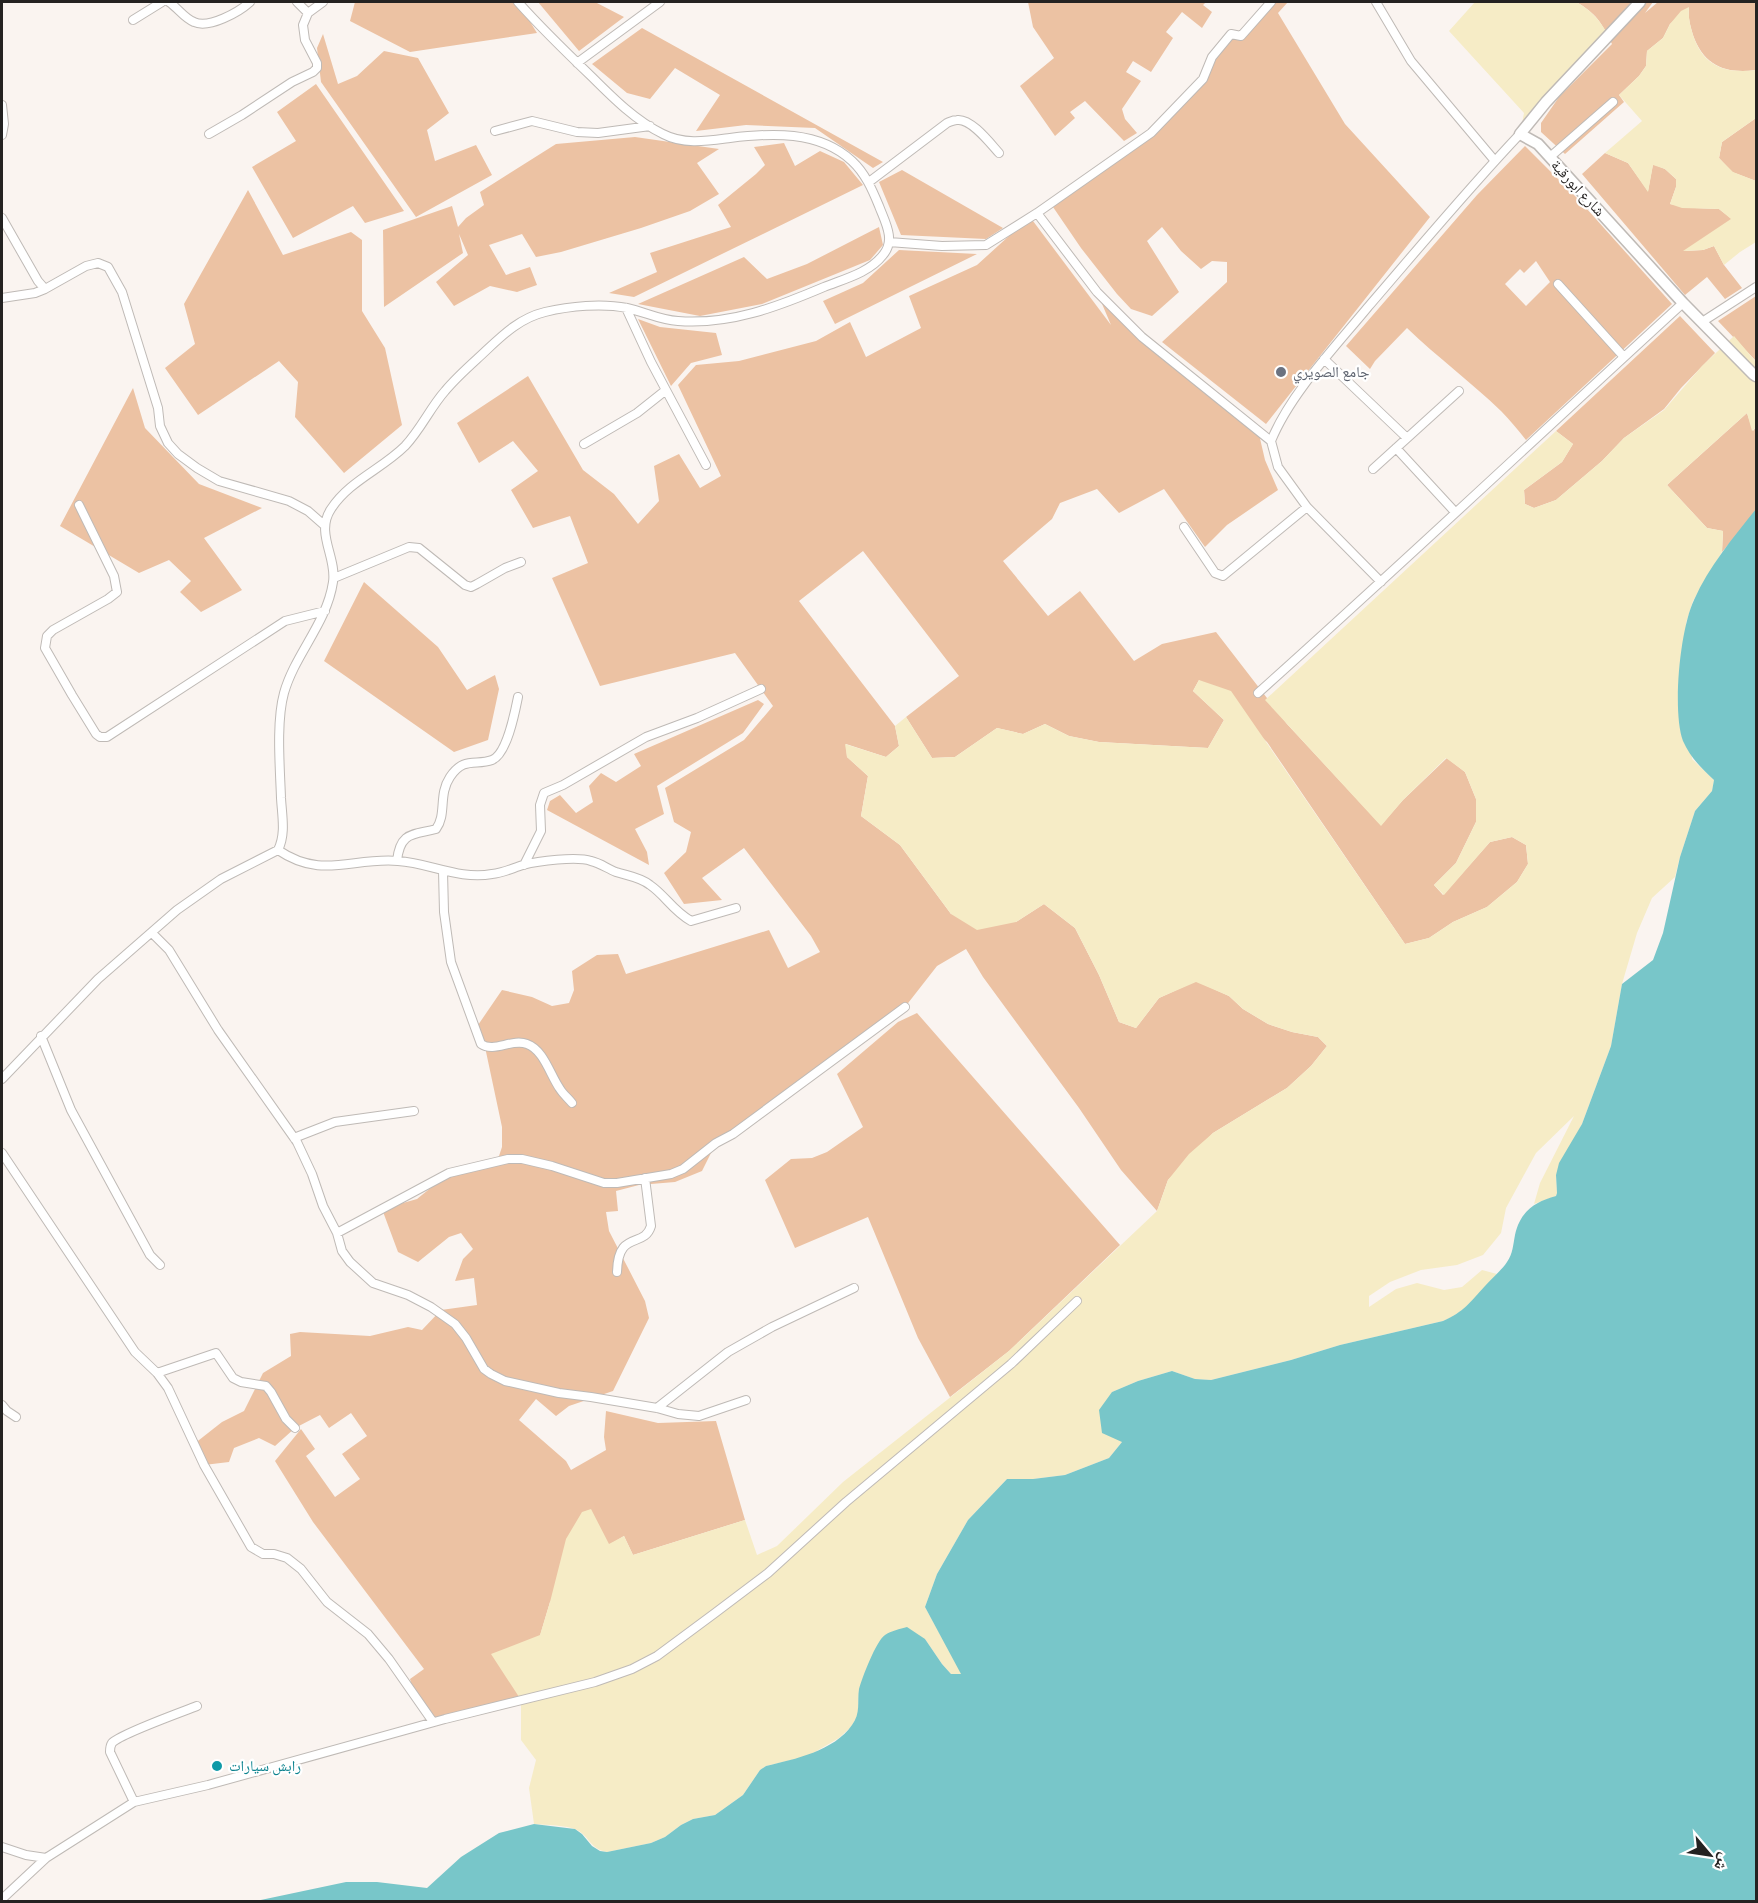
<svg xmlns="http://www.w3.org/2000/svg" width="1758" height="1903" viewBox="0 0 1758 1903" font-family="'Titillium Web','Noto Naskh Arabic',sans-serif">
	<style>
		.green { fill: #ecc2a3; fill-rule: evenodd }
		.sand { fill: #f6ecc6 }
		.water { fill: #78c6c9 }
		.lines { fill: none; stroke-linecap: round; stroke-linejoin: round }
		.minor-casing { stroke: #bfbab6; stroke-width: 10 }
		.secondary-casing { stroke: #bfbab6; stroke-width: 13 }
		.minor { stroke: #fff; stroke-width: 8 }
		.secondary { stroke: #fff; stroke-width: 10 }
		.worship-dot { fill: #6b7280; stroke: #fff; stroke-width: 2 }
		.culture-dot { fill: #0f9aa8; stroke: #fff; stroke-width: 2 }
		.labels { text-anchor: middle; stroke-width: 4.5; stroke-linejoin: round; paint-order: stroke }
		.street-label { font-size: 15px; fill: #242221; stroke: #fff }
		.worship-label { font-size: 15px; fill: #5b616d; stroke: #fff; text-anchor: start }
		.culture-label { font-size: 15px; fill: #0d838f; stroke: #fff; text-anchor: start }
	</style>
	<rect width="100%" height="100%" fill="#faf4f0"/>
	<path class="green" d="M355,2H518L537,33L410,52L350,21Z
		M538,2H595L624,17L579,51Z
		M1028,2H1206L1203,5L1212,12L1202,28L1182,12L1166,32L1173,38L1151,72L1133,61L1126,72L1141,81L1122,109L1125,119L1137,133L1124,141L1085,101L1070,112L1075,118L1055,136L1020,86L1054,58L1033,27Z
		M1270,2H1288L1278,13L1345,124L1430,217L1266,424L1162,342L1227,282V262L1212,261L1201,269L1181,251L1162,227L1147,241L1179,292L1152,316L1131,309L1117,294L1081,248L1053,207L1151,133L1192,91L1231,34L1241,36Z
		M1576,2H1653L1645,13L1658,2H1756V70C1726,74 1704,66 1693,35C1690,25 1688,18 1689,8L1670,24L1663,38L1647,51L1646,66L1639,76L1619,95L1624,102L1565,154L1541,132V123L1559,97L1612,44C1602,23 1596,13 1576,2Z
		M642,28L883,162L873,168L815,128L746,125L696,131L720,95L675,68L650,99L627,93L592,64Z
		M323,34L338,84L357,76L384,51L418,58L449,113L427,130L435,161L476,145L492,175L416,217L321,82L317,48Z
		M316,84L404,211L365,223L353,206L293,238L252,167L296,141L277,112Z
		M1756,118V181L1732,172L1719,158L1722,142Z
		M635,137L719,149L697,163L719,194L690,211L641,228L561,252L536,257L522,234L489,245L506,275L530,267L537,285L517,292L490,286L454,306L436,282L468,255L459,234L463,253L384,307L383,230L452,206L458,227L466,218L484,205L480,192L556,144Z
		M784,143L795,166L820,151L844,162L863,185L634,297L609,293L657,272L650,253L731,227L718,205L756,174L765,165L754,147Z
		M1525,146L1578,199L1672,304L1526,440C1518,430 1510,420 1501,411C1471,382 1437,357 1407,328L1375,361L1370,369L1346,346L1477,195ZM1536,261L1550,282L1526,306L1505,284L1520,269L1524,273Z
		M1605,153L1628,163L1648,191L1653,164L1665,169L1676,179V187L1670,204L1695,208L1719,209L1732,219L1685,251L1703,250L1714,246L1724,265L1742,288L1725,299L1707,277L1685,295L1582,174Z
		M902,170L1003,228L986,239L901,235L879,182Z
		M248,190L283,255L351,232L362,240V311L385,348L402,425L344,473L295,417L298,382L279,361L198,415L165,368L195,344L184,304Z
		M1030,217L1111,325L1097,292L1142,337L1258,430L1265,460L1278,490L1227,525L1205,547L1164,489L1119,513L1097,489L1060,503L1052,519L1003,561L1048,616L1080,591L1134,661L1162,644L1216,632L1287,724L1381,825L1403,800L1447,758L1465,772L1476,799V822L1456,863L1434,885L1443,895L1490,842L1512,837L1526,845L1528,864L1517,882L1487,907L1453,922L1429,938L1405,944L1267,742L1199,680L1193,691L1224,720L1208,748L1099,742L1069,736L1045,724L1023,734L997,728L955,757L932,758L906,717L959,676L863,551L799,601L895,726L899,746L886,757L846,744L847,757L868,776L861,816L900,845L951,914L1016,922L1044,904L1075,928L1099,975L1119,1022L1136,1028L1159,998L1196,981L1229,996L1243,1009L1268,1024L1292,1032L1318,1037L1327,1046L1311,1066L1287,1088L1213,1133L1168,1180L1157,1211L1121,1170L1079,1108L983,977L966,949L937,966L905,1007L716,1143L702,1171L675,1182L639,1185L616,1191L618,1211L606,1212L609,1231L645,1301L649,1318L613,1391L569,1406L556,1416L536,1399L519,1420L566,1461L571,1470L606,1450L604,1437L606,1411L658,1423L716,1421L745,1520L633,1555L624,1536L609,1545L550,1602L521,1700L433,1722L414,1693L410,1679L424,1669L313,1522L275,1461L301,1429L315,1449L306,1456L335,1497L360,1479L342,1454L367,1436L351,1413L329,1428L320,1415L295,1428L275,1446L259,1438L234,1448L229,1462L204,1465L194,1444L222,1422L244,1411L263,1373L291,1356L290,1334L300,1332L370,1336L408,1327L422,1330L441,1310L477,1305L474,1278L455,1281L463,1259L473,1249L461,1233L449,1237L418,1262L398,1252L382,1209L417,1199L449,1173L497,1162L502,1147V1127L485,1047L476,1028L502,990L532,997L552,1006L569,1003L574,990L572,971L597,955L618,954L626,974L769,930L788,968L820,952L811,936L744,848L702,878L722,900L684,904L664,873L686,852L691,832L674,822L665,788L744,740L773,706L735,653L600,686L552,578L588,563L570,516L533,528L511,490L538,471L513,441L479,463L457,423L528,376L583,470L614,494L638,524L659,501L654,466L679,454L700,488L721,476L678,385L696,365L739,361L816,341L850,322L866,357L921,328L909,296L977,265Z
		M879,227L883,245L870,260L762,304L700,316L638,304L744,257L767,279L807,264Z
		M899,250L977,254L835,324L823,301L863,283Z
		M1756,296V361L1718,321Z
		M1680,316L1715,353L1681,388L1664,409L1624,438L1602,461L1556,500L1534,508L1525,504L1524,490L1562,462L1573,444L1556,431Z
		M638,319L660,327L716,333L722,355L691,363L671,386Z
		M133,388L145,428L199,484L262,508L204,538L242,590L201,612L180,592L191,581L169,560L139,573L60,526Z
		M1747,413L1753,431L1756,427V512L1722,552L1723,531L1707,528L1667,485Z
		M364,582L438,647L467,690L495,675L499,689L488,740L454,752L324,661Z
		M758,700L764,704L743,733L657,786L664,814L635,829L647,852L649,865L547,810L550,801L560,795L576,813L593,802L589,786L601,773L616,782L641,766L634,754Z
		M917,1013L1120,1245L1009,1351L950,1397L918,1338L868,1217L795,1248L765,1180L791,1159L812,1158L827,1152L863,1127L837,1074L898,1022Z"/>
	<path class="sand" d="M1475,2H1576C1591,10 1600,20 1608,35L1520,134L1524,113L1449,31Z
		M1689,7C1688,17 1690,25 1693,35C1703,66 1725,74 1756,70V118L1722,142L1719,158L1733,172L1756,181V242L1740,252L1724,265L1714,246L1703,250L1683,251L1731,219L1719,209L1682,208L1670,204L1676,187V179L1665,169L1653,165L1648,192L1628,163L1605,153L1642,121L1619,95L1639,76L1646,66L1647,51L1663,38L1670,24L1681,11Z
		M1734,336L1756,362V427L1752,431L1747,413L1667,485L1707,528L1723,531L1722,552L1693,601L1686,623L1692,759L1714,780L1712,791L1695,811L1680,857L1675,877L1652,898L1637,933L1622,984L1611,1046L1582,1124L1556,1175L1557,1193L1556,1196L1534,1204L1540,1183L1574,1116L1536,1153L1506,1208L1501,1233L1483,1255L1457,1265L1421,1270L1390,1282L1369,1296V1307L1396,1289L1417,1283L1444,1290L1462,1287L1482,1270L1497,1274C1478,1293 1468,1311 1443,1321L1340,1345L1291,1360L1211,1380L1195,1379L1172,1371L1138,1381L1112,1392L1122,1442L1109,1458L1065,1475L1033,1479H1007L968,1520L937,1574L925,1607L962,1674H951L942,1664L925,1639L859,1689L858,1715L851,1727L839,1738L808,1756L766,1766L760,1770L743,1795L715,1815L693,1819L681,1825L665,1837L651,1843L607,1852C590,1849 590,1837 577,1830C566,1825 547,1825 534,1824L529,1788L536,1760L521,1740V1700L491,1654L540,1635L550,1602L566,1539L582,1512L591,1509L609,1544L624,1536L633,1555L745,1520L757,1555L777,1546L843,1482L1009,1351L1157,1211L1168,1180L1189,1154L1213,1133L1287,1088L1311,1066L1327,1046L1318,1037L1292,1032L1268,1024L1243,1009L1229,996L1196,982L1159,998L1136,1028L1119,1022L1099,975L1075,928L1044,904L1016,922L977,930L951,914L900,845L861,816L868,776L847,757L845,744L886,757L899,746L895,726L906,717L932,758L955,757L997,728L1023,734L1045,724L1069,736L1099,742L1208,748L1224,720L1193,691L1199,680L1231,691L1405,944L1429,938L1453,922L1487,907L1517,882L1528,864L1526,845L1512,837L1490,842L1444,895L1434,885L1456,863L1476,822V799L1465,772L1446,758L1403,800L1381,826L1265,700L1556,431L1573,444L1562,462L1524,490L1525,504L1534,508L1556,500L1602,461L1624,438L1664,410L1702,366Z"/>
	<path class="water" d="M1756,509V1901H256L346,1882H377L427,1888L461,1857L499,1833L534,1824L575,1829L582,1834L592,1846L600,1851L607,1852L651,1843L665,1837L681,1825L693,1819L715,1815L743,1795L760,1770L766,1766C795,1759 834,1751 852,1725C861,1713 857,1702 859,1689C862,1678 876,1641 885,1635C891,1631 900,1629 907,1627L925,1639L942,1664L951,1674H961L925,1607L937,1574L968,1520L1007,1479H1033L1065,1475L1109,1458L1122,1442L1102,1433L1099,1410L1112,1392L1138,1381L1172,1371L1195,1379L1211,1380L1291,1360L1340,1345L1443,1321C1464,1312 1470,1302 1485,1286C1492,1278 1501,1271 1507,1262C1513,1253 1513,1245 1515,1235C1520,1212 1534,1202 1556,1196L1557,1193L1556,1175L1559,1163L1582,1124L1611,1046L1622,984L1653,960L1663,933L1680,857L1695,811L1712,791L1714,780C1701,768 1690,757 1683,741C1672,711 1680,629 1694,600C1709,566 1733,538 1756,509Z"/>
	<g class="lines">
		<g class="minor-casing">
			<path id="minor" d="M169,2C178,8 184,18 194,22C209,29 239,12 250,2
				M297,2L308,13
				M1376,2L1411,61L1495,161
				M133,20L162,2
				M577,63L660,2
				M495,131L532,121L577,132L598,133L650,126
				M209,134L242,115L292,82L313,72L317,68V63L305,40L303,25L308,13L323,2
				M2,135L4,124L2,105
				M1550,157L1613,102
				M869,182L947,123C950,122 953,120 957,120C971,118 990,143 999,153
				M1037,213L1097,292L1142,337L1271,441
				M2,218L38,281L45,289
				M889,242L942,246L986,245L1037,213L1151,133L1203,79L1212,57L1231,34L1241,36L1271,2
				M1558,284L1624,357
				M2,298L35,293L45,289L86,266L98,263L108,267L122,292L158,408L160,426L168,443L178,454L197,468L219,481L289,501L308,511L324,525
				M626,308L651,362L706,465
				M1702,322L1756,287
				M1324,359L1407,438
				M584,444L637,413L666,390
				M1396,448L1455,512
				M1373,469L1459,391
				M79,505L114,576L117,592L108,599L53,630L47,636L45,648L72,695L96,734L100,737H107L285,621L325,611
				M1184,527L1215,573L1223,576L1307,507
				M334,578L409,547L419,548L465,585L471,587L477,584L505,568L521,562
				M1381,582L1307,507L1278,467L1271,441C1290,394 1336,346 1368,307C1418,249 1467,190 1520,134
				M1258,693C1401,565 1541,433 1683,303
				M278,850C322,880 352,857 398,861C430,863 459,880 492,874C503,873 513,868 523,865C538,861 577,856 591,861C600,863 608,869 616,872C628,876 640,877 650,885C666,896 672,910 691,921L736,908
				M397,861C400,831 414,835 436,829C447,814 438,795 450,777C464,756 476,766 492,760C507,754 515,712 518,697
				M524,865L541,831L540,805L544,793L563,785L646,737L697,718L761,689
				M443,871L444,912L451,962L481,1044C494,1053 512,1038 527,1044C544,1050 550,1075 560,1089C563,1094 568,1098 572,1103
				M152,933L169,950L218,1030L297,1142L312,1174L323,1206L337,1233L342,1251L350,1262L373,1283L408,1295L431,1307L455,1324L466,1338L484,1369L491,1374L505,1381L559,1393L591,1397L657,1408L678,1414L699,1416L746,1400
				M41,1036L71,1110L150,1255L160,1265
				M2,1079L98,979L177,910L221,879L278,850C286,834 282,816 281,798C280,768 276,722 284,693C295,654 327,623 333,582C337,557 315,533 331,509C349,481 382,469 405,446C421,429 430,408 445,391C455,379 466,369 477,359C498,340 516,319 545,312C570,306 602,303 627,308C645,312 660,320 678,321C730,325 777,307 824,287C844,279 869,273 883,255C896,240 885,222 879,206C872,189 865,173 852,161C819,130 770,133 730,138C707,141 684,145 663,134C636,121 613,98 592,77C567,53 541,28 518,2
				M294,1138L335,1122L414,1111
				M2,1153L135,1352L157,1373L168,1388L204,1465L251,1547L263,1554H274L287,1558L301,1569L327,1602L368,1634L389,1659L433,1722
				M337,1233L449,1173L508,1159H522L552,1166L604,1183H617L671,1174L683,1169L716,1143L733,1134L905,1007
				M617,1272C618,1229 644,1249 651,1226L645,1178
				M157,1373L216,1353L233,1378L241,1382L266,1386L271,1392L286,1419L295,1428
				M2,1405L7,1411L16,1417
				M657,1408L728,1352L772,1327L854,1288
				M134,1802L110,1752C110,1748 110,1746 112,1743C120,1734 182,1712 197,1706
				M2,1847L26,1855L46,1858
				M2,1899L46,1858L134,1802L208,1785L445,1719L595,1682L632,1669L657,1656L715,1613L768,1573L846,1502L1011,1364L1077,1301"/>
		</g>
		<g class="secondary-casing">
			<path id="secondary" d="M1640,2L1546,102L1520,134L1538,144L1683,303L1753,374L1756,376"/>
		</g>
		<use href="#minor" class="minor"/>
		<use href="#secondary" class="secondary"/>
	</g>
	<circle class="worship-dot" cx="1281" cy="372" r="6"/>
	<circle class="culture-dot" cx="217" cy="1766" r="6"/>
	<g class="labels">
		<g class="street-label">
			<text transform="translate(1578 188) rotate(47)" y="5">شارع ابورقية</text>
		</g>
		<g class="worship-label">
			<text x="1293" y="377">جامع الصويري</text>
		</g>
		<g class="culture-label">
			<text x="229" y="1771">رابش سيارات</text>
		</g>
	</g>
	<rect width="1758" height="1903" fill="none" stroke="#242221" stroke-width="6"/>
	<g transform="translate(1710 1855) rotate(119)" stroke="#ffffff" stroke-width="4.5" paint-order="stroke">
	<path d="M0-4.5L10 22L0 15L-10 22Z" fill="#242221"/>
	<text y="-9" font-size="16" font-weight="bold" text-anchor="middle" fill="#242221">ش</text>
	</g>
</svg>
